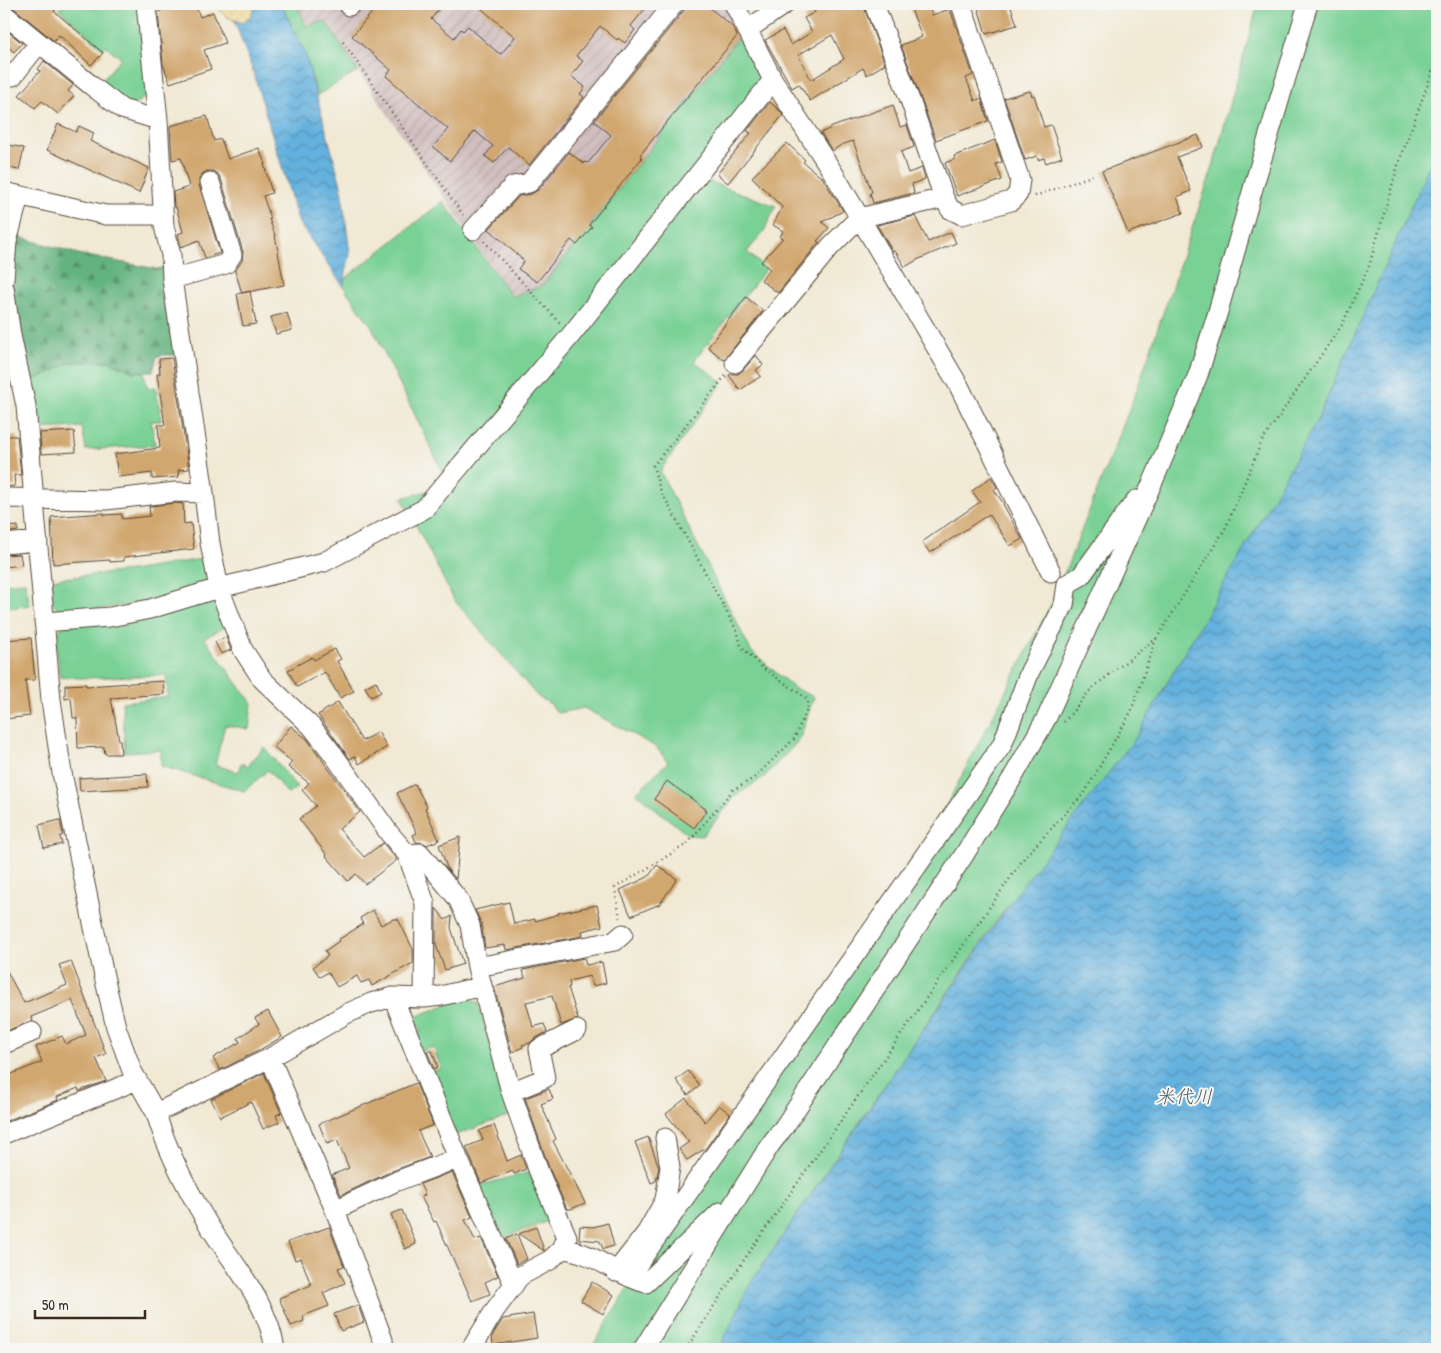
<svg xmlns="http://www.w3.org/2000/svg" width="1441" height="1353" viewBox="0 0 1441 1353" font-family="'Patrick Hand','Klee One',sans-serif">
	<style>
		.industrial { fill: url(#industrial-furrows) }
		.grass { fill: #7ad196; stroke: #5a7e5a }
		.forest { fill: url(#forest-firs); stroke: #4f6e4e }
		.sand { fill: url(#sand-dots); stroke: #94825e }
		.water { fill: url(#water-waves); stroke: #506e7e }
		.building { fill: #d1a770; fill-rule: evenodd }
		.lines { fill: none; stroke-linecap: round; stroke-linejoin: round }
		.minor-casing { stroke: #564739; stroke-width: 21 }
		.path { stroke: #564739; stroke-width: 2.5; stroke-dasharray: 1 4; stroke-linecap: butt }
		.minor { stroke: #fff; stroke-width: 19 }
		.labels { text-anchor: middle; stroke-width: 4; stroke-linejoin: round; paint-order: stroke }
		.water-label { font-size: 19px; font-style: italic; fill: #495961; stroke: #f6f6f2 }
	</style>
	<defs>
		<pattern id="industrial-furrows" width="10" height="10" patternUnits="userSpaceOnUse" patternTransform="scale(1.25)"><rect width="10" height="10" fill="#d1bfbf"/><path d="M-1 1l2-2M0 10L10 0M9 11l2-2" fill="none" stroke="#b4a4a4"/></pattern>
		<pattern id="forest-firs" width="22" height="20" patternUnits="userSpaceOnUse" patternTransform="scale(1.25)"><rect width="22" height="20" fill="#63b37f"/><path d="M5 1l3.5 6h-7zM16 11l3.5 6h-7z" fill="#539267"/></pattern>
		<pattern id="sand-dots" width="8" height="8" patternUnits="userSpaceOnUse" patternTransform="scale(1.25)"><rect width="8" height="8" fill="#eeda9e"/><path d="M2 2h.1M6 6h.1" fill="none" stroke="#cdbb88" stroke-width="1.8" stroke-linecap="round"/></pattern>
		<pattern id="water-waves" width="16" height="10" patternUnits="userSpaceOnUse" patternTransform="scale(1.25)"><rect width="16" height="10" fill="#64b1de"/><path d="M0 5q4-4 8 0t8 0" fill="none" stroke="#5490b3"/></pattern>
	</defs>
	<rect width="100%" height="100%" fill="#f6f6f2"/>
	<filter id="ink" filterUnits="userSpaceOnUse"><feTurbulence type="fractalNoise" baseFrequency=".02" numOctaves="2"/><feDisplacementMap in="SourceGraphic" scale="10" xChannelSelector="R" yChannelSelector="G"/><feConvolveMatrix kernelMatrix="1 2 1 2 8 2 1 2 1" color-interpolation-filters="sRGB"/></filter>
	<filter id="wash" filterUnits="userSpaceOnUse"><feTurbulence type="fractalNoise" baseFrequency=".0096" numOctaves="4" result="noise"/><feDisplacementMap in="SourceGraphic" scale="20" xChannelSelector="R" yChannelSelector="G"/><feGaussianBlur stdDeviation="1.12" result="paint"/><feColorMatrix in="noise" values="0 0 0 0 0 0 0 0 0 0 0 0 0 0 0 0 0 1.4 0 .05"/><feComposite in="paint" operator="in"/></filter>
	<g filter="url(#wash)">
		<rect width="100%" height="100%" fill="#f1e9d4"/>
		<path class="industrial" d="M297,4H731L744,30L543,285L512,297L325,22L306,26Z"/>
		<path class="grass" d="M65,4H138L148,95L135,104H127L99,84L121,58L106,46L103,49L59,9Z
			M281,4H297L306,26L325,21L358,71L317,95L305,53Z
			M1258,4H1437V148L1316,423L1137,736L995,923L752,1281L719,1349H591L638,1272L934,829L1055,597L1135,395L1212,170Z
			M744,30L768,84L705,180L776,206L764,231L747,252L766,269L694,361L723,382L660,471L751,651L794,688L814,697L800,739L763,778L738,794L702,836L688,835L636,793L668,762L656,747L584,708L557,713L551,704L538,697L454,600L402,498L449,485L372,327L343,286L346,278L443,201L512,297L543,285Z
			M110,361L133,372L144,371L147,388L156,387L161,421H151L155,445L86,450L82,427L36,429L29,380L39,378L71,362Z
			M202,559L209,575L199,589L148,602L62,614L53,604L52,579L131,571Z
			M25,582L30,605L4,609V584Z
			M202,600L217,605L227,626L204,638L252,703L249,729L225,725L215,765L238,772L241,763L248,766L264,747L297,787L288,794L268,770L244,791L161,766V750L125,752L122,702L168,697L166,675L82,678L60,677L55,638L62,627Z
			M466,997L478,1003L511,1115L450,1137L425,1075L441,1068L433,1047L417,1053L410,1037L421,1032L415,1017Z
			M530,1172L551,1220L501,1238L477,1186Z"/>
		<path class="forest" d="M16,236L82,255L157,269L166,266L181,355H162L157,357L153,371L133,372L110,361L71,362L39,378L29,380L9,279Z"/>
		<path class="sand" d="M217,4H256L251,16L243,23C231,19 222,16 217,4Z"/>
		<path class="water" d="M256,4H281L305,53L341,185L350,254L343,286L299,223L252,68L234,20L243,23L251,16Z
			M1437,148V1349H719L752,1281L910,1049L1020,889L1137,736L1316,423Z"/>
		<g id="blocks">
			<path class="building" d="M9,4H61L54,11L103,53L91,65L59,35L54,41Z
				M180,4H195L200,17L213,12L225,43L204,50L211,69L170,83L163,64L158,12Z
				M379,4H443L431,19L454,38L461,29L463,31L468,26L497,52L501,54L515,37L476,4H649L631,26L635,30L625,43L618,38L617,40L600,26L576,56L583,61L571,76L585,87L580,94L584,97L529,165L508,147L494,163L485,156L493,146L475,131L450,161L433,147L448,129L386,76L391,70L352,36Z
				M689,4H705L733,27L737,36L640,155L642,158L589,225L592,227L577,245L571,240L537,282L518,269L524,261L489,229L519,196L531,194L538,190L569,152L584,164L585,162L588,163L611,135L594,121Z
				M811,4H863L885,64L867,75L863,68L810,101L799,84L792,88L765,40L783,30L791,45L812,32L804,18L815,12ZM832,35L844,59L811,80L798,55Z
				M909,4H928L932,15L950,9L973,75L966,78L975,101L981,98L988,121L936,140L901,45L922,37Z
				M977,4H1010L1017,25L986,34Z
				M4,28L22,43L14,52L4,43Z
				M44,61L73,85L68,91L74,96L58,114L42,101L35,108L19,95L40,71L38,69Z
				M1030,91L1032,96L1034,95L1044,127L1051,125L1062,157L1046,163L1044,158L1038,160L1037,156L1025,160L1004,98Z
				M770,102L779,110L783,115L728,183L717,174L751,133L747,131Z
				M893,105L900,127L907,125L914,147L901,152L908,173L922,168L925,179L912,184L914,193L873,203L870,193L872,192L853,141L841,145L832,151L821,133L832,127Z
				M207,116L214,141L221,139L228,159L259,148L265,164H264L272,193L263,196L271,219H269L275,235L284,285L242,293L235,271L242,261L243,252L221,179L218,174L213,171H207L202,174L199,179V185L220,253L205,258L199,240L181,247L178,234L183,232L176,207H174L173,192L189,187L181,158L172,160L170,126Z
				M58,124L76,132L79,126L94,133L90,141L149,168L139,193L47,150Z
				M1198,135L1203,147L1177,157L1191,191L1177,197L1183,213L1128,233L1102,171Z
				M995,140L1002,162L996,164L1002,180L957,196L945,163L955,159L954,156Z
				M787,143L805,160L803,162L821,177H822L843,211L822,222L829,228L817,241L819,242L778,293L761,280L770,269L761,262L783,238L780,237L783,231L773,225L782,207L752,177Z
				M4,144L24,148L19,170L4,167Z
				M915,216L928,242L951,232L956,243L917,260L905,267L895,251L893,252L877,225Z
				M250,291L256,324L243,326L237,294Z
				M746,297L763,311L724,360L708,347Z
				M287,313L292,330L276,334L271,317Z
				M756,355L763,365L756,370L761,376L740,390L729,375L732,374H738L743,370Z
				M172,358L189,469L178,470L179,477L152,479V473L118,477L115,454L160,448L158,425H165L157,374H160L159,359Z
				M74,431L76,452L41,454L40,433Z
				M4,436H17L21,475H14L15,486L4,487Z
				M991,477L997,487L994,490L1004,504H1003L1022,539L1010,546L989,514L930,553L922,542L980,502L972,491Z
				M176,503L183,504L184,524L191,523L194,549L124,557V561L110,562V560L53,564L51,517L104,513V515L122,514V519L150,516L149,506Z
				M18,526V531L4,533V527Z
				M20,554L22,565L4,567V555Z
				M226,637L231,650L221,654L215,642Z
				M31,638L35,680H25L30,716L4,719V640Z
				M335,649L341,659L337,661L354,691L340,698L325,672L297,687L288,670L312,657L314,660Z
				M163,681L164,694L111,698L119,740H120L121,754H105L104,747L78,748L77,718H73L71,698L65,699V685L86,684V686Z
				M376,681L381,692L371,697L365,687Z
				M338,702L362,741L378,732L387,747L359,764L355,756L350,759L318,715Z
				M291,726L307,739L360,812L339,829L364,857L383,843L397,860L365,884L356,874L348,881L326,856L327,855L299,819L316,806L302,790L309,783L288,767L292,762L274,747Z
				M147,774L148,787L80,791L79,778Z
				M667,781L707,810L694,828L654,799Z
				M415,784L427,807L425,808L439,840L427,845L424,843L416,842L413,835L417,833L397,793Z
				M60,820L63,835L60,836L62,844L44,848L39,825Z
				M460,837L456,879L448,870L439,845Z
				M657,865L677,879L660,904L631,916L620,890L648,877Z
				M509,902L514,924L535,919V921L559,914L558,913L597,905L602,926L582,931L583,936L506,950L505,945L485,948L481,923L475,910Z
				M436,908L445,920L452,916L451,928L463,964L445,970L436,945Z
				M373,910L381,925L393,919H398L413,949V963L372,986L369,980L361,983L357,976L337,987L328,972L320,977L313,967L328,956L325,951L339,941L338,940L363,924L360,918Z
				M584,958L586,965L602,962L606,983L593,986L590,976L569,981L570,987H568L578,1019L561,1025L552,996L526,1002L533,1027L544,1024L547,1032L534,1039L530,1043L522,1045L523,1047L512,1052L494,987L525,978L523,970Z
				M71,961L106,1054L96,1058L106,1081L79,1091L78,1088L57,1097L58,1100L4,1122V1077L42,1062L36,1047L62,1036L66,1044L86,1035L72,1000L31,1017L33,1021L28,1022L4,1032V966L24,1003L67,985L59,965Z
				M268,1011L282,1037L256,1052L220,1070L213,1058L240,1042L238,1038L259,1024L255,1018Z
				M427,1051H432L438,1067L434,1069Z
				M688,1071L700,1086L688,1095L676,1080Z
				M264,1073L281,1113L276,1115L279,1122L263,1129L251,1102L220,1117L211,1099Z
				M416,1083L433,1125L418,1131L430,1157L392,1171L341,1195L332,1175L349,1168L337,1140L327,1144L319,1124Z
				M549,1089L553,1099L541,1104L556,1139L553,1141L585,1203L571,1209H567L549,1168L525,1098Z
				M686,1098L705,1122L719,1105L730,1114L706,1148L687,1160L679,1149L689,1142L666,1114Z
				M494,1125L507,1161L521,1155L526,1169L514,1174L513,1171L481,1183L466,1147L483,1140L479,1131Z
				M648,1137L659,1167L656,1181L651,1183L635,1142Z
				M452,1172L472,1217L465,1220L475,1240L481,1238L498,1276L485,1282L490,1294L472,1301L436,1221L434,1222L421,1197L425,1195L420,1184Z
				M402,1210L416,1244L405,1249L391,1214Z
				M608,1223L614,1246L603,1249L600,1241L579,1239L580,1226L593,1227Z
				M329,1227L344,1266L338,1268L345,1283L323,1293L329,1306L303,1316L304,1321L291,1326L279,1298L311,1285L301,1258L295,1260L288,1242Z
				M536,1227L544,1250V1251L519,1234Z
				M517,1234L527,1259L517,1264L506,1239Z
				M592,1282L614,1295L603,1314L581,1301Z
				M358,1305L364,1322L341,1331L334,1314Z
				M533,1314L537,1338L493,1345L492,1336L503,1319Z"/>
		</g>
	</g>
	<g filter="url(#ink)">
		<use href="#blocks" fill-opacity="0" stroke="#564739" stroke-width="1"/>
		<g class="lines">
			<g class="minor-casing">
				<path id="minor" d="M146,4L158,120L164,226L171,255L172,279L204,493L210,543L219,588L243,650L262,679L312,727L333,754L389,833L407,854L425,903L424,998
					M734,4L773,80L834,174L959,386L1051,572
					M874,4L910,100L944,198L950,209L962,215L1011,201L1018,194L1020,180L961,4
					M349,6L351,4
					M4,14L92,86L122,109L158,120
					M747,30L785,4
					M13,76L39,43
					M4,192L106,215H163
					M473,230L513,186L529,183L674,4
					M4,279L7,242L19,196
					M172,279L226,264L232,255L210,182
					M4,287L11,335L26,406L51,700L62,773L104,976L116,1027L132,1071L156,1113
					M735,363L830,247L859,218L944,198
					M4,498L106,500L176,492L204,493
					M4,544L38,541
					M44,622L110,617L150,609L219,588L324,562L424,509L571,335L773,80
					M407,854L420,853L458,899L470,925L477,967L511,1092L539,1172L567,1237L562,1249L550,1260L520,1276L495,1310L471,1349
					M477,967L615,941L623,934
					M393,997L458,1158L514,1285
					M4,1044L32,1032
					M270,1058L335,1210L383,1340L384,1349
					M511,1092L545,1078L539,1049L577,1030
					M4,1134L137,1080
					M335,1210L397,1181L458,1158
					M562,1249C594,1251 616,1276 646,1283L720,1212
					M616,1272L647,1232L665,1200L670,1167L665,1138
					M629,1277L1002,745L1030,671L1064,605L1067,584L1081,576L1136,500
					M275,1349C268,1302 232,1263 208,1224C189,1192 166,1149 156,1113L270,1058L346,1014L371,1003L393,997L424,998L441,996L482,986
					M643,1349L770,1145L784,1127L964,855L1013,777L1047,717L1155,477L1198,375L1217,315L1254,185L1308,4"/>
			</g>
			<path class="path" d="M343,42L463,215
				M1035,196L1094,175
				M484,241L560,323
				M1064,722L1092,688L1157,638L1226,527L1262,441L1342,325L1369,266L1398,165L1437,59
				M620,918L615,888L687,844L733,790L754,778L794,739L809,705L805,697L764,669L741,646L738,633L660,489L653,466L726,375
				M686,1349L748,1254L1024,858L1085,792L1131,712L1156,639"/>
			<use href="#minor" class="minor"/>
		</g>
	</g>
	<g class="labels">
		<g class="water-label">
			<text x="1184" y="1103">米代川</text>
		</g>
	</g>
	<rect width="1441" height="1353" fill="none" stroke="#f6f6f2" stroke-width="20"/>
	<path d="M35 1310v8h110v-8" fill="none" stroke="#3b2a1e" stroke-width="2.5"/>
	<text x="42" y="1310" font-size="15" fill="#3b2a1e" stroke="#f6f6f2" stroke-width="4" paint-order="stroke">50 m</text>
</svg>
